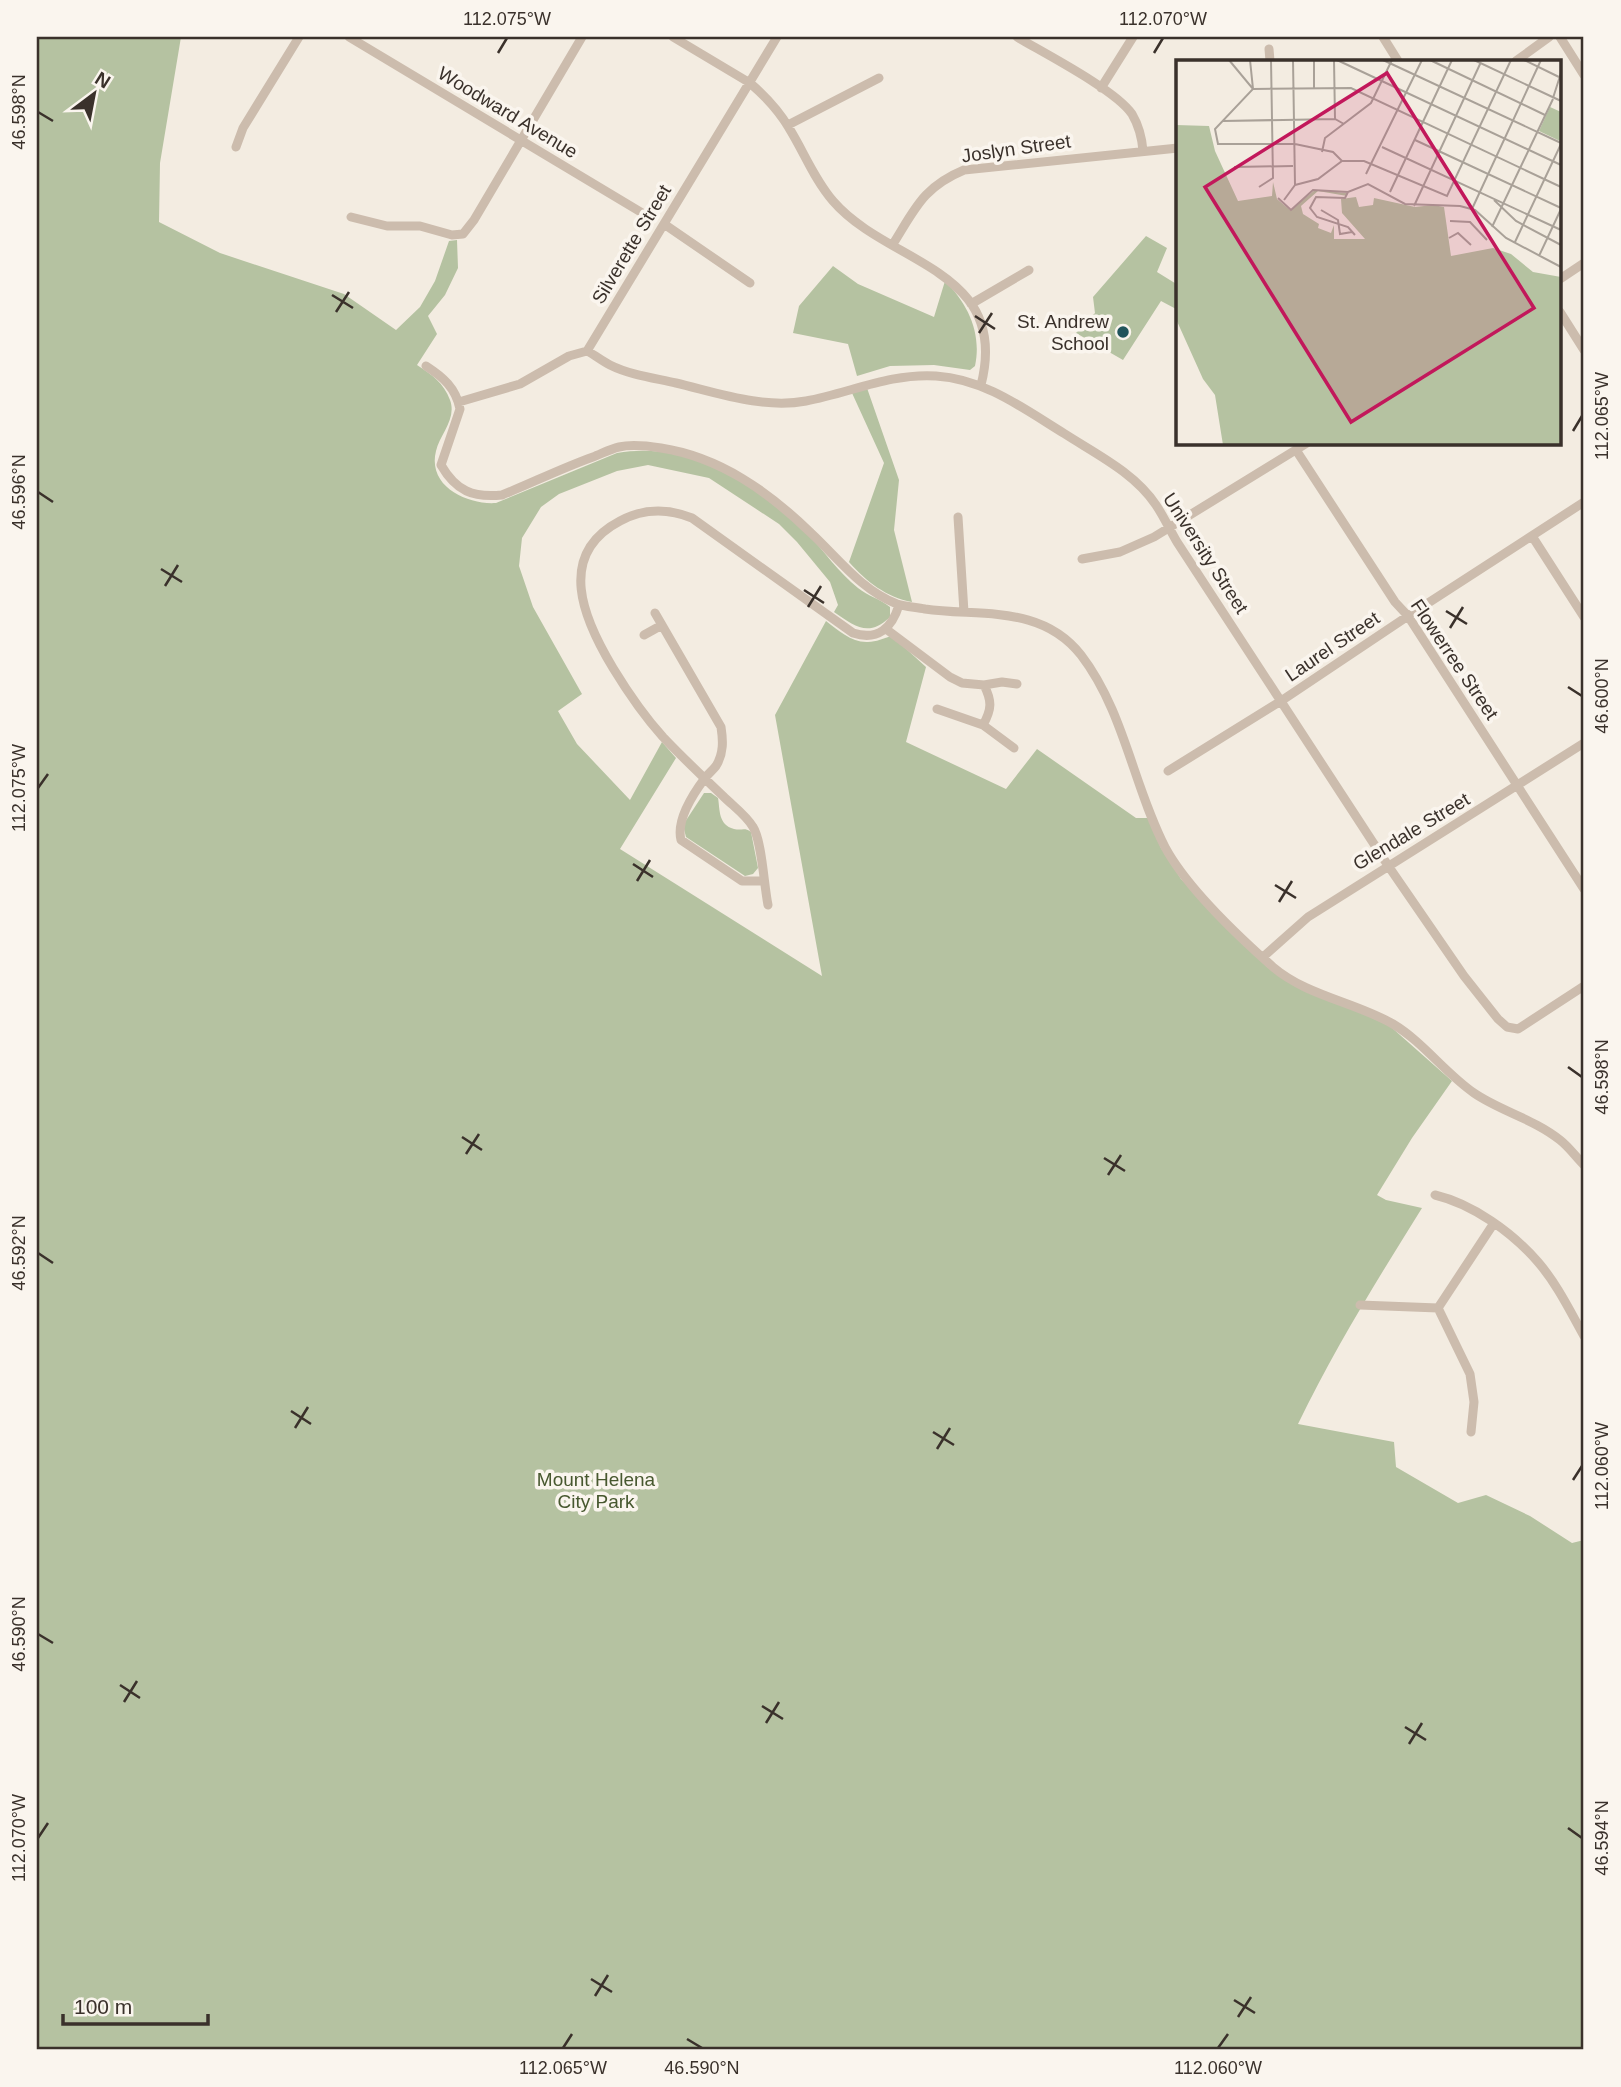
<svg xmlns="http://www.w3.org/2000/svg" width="1621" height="2087" viewBox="0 0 1621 2087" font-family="Helvetica,sans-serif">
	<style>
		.green { fill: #b5c2a1 }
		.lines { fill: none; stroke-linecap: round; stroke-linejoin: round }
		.minor { stroke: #ccbcad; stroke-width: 9 }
		.ticks { fill: none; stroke: #3a312b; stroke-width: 2.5 }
		.poi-dot { fill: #21545b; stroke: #faf5ee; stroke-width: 2.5 }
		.labels { text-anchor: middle; stroke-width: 7; stroke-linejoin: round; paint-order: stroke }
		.street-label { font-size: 19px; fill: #3a312b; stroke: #faf5ee }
		.poi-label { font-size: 19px; fill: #3a312b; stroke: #faf5ee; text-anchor: end }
		.park-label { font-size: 19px; fill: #47582f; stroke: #faf5ee }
		.inset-road { fill: none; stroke: #a9a198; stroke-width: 2 }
		.view { fill: #c2185b; fill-opacity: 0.15; stroke: #c2185b; stroke-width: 3.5 }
		.inset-edge { fill: none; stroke: #3a312b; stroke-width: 3.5 }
		.neatline { fill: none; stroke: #3a312b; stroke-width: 2.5 }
		.ticks-label { font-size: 18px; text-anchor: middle; fill: #3a312b }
	</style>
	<rect width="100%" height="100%" fill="#f3ece1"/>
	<path class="green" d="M37,37H181L160,163L159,222L220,253L344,294L396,330L420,307L435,281L449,241L457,240L458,268L445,295L428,316L437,334L417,365C431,374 444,383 450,400C457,419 440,434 436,451C427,487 468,505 496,503L617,453C689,440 759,484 807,533C824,551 839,573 858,588C868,596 880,599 890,607V617C868,638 855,626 834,612L838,605L830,582L797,542L779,524L709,478L648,465L617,471L559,494L541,507L522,538L519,566L533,607L582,694L558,711L577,744L630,800L662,742L676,758L620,849L822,976L775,715L826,621C838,630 852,643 868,642C876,642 884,638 892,636L926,667L906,742L1006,789L1037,749L1136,818H1148L1161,848L1181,879L1267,967L1391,1027L1452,1081L1412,1138L1377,1195L1386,1200L1422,1208C1377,1280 1335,1348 1298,1424L1394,1442L1396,1467L1458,1503L1486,1495L1530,1516L1572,1543L1584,1540V2050H37Z
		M1146,236L1167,248L1157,272L1178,285V310L1161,301L1123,360L1076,333L1095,313L1093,297Z
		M833,266L858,284L934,317L945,281C968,304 982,333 975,366L970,370L934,365L890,366L857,376L848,344L793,333L799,306Z
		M867,388L899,480L894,530L912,602C886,597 867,582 849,562L884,463L852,393Z
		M704,793H711L718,798C720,809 718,825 734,829C742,831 744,827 751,832L758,868L753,874L745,876L686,837L683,825Z"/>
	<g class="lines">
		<path class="minor" d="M349,37L649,217
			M673,37L750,83C765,96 779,111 789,128C804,152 814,179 833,201C888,265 1011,268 981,385
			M1017,37C1044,53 1116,90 1132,114C1139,126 1142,138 1143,151
			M1383,37L1398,61
			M1560,37L1584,75
			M1269,49L1270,61
			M1516,61L1549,37
			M1101,88L1133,37
			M788,125L879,78
			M236,147L243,128L299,37
			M351,217L387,226H420L452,235L463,234L474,220L582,37
			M664,224L750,283
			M893,244C915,209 923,187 964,170L1178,148
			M1560,279L1584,263
			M971,304L1029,270
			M1560,312L1584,350
			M587,351C595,355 602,361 610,365C630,375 654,378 676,383C718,393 763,409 806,401C850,393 890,373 936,376C985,379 1024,409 1065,434C1096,454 1135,473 1156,505C1164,517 1170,530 1177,542L1389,867L1464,976L1498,1019L1507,1027L1518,1029L1584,986
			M426,366C443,377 456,388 460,409L441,465C456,491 473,498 502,495C532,483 562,468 593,457C601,454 610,449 619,447C632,444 648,446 661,448C720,457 769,492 811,533C838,558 861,590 897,604C906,607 916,607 925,609C980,617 1041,604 1081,655C1124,711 1133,785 1165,847C1187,888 1238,936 1273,967C1307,996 1355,1002 1393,1024C1423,1042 1445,1073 1474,1093C1500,1111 1534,1119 1560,1140C1569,1147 1576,1157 1584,1165
			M459,402L520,384L569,356L587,351L777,37
			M1296,450L1395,602L1408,616L1584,889
			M958,517L964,612
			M1532,536L1584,617
			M1082,559L1120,552L1154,537L1307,443
			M655,613L721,727C723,740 724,753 716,766C713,770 708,774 705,778C693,794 676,820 681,840L742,881H764
			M886,629L950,677L962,683L984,685C992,701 992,709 983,725
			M644,635L662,625
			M984,685L1002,682L1017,684
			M937,709L983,725L1014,748
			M1168,771L1281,701L1408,616L1584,502
			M768,905C764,886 762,841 753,827C746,815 733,806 723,796C703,777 682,757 663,737C644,716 627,691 613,668C584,620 555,555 620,521C644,508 667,508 692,518L853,633C878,641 892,628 899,605
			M1263,957L1308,917L1584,743
			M1435,1195C1473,1204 1513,1233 1538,1262C1557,1284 1570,1311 1584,1336
			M1360,1305L1438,1308L1470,1374L1474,1402L1471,1432
			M1438,1308L1494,1223"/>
	</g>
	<path class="ticks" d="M498,53L507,38M1154,53L1163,38M38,112L53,121M332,295L353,308M336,312L349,292M975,316L995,329M979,333L992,313M1573,431L1582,416M38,492L53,502M161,569L182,582M165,586L178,565M804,590L824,603M808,607L821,586M1446,611L1467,624M1450,628L1463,607M1568,687L1582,696M38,788L48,774M633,864L653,877M637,881L650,860M1275,885L1296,898M1279,902L1292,881M1568,1067L1582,1077M462,1137L482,1150M466,1154L479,1134M1104,1158L1125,1171M1108,1175L1121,1155M38,1253L53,1263M291,1411L311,1424M295,1428L308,1407M933,1432L954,1445M937,1449L950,1428M1573,1480L1582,1466M38,1634L53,1643M120,1685L140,1698M124,1702L137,1681M762,1706L783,1719M766,1723L779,1702M1405,1727L1426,1740M1409,1744L1422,1723M1568,1828L1582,1838M38,1838L48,1823M591,1979L612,1992M595,1996L608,1975M1234,2000L1255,2013M1238,2017L1251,1997M687,2039L702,2048M563,2048L572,2034M1218,2048L1228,2034"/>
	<circle class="poi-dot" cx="1123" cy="332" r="7"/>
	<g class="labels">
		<g class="street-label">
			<text transform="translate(508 112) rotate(31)" y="7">Woodward Avenue</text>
			<text transform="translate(1016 148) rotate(-8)" y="7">Joslyn Street</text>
			<text transform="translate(631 244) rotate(-59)" y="7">Silverette Street</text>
			<text transform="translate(1206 553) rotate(57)" y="7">University Street</text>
			<text transform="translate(1332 646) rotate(-34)" y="7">Laurel Street</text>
			<text transform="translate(1455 659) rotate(56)" y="7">Flowerree Street</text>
			<text transform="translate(1411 831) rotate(-31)" y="7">Glendale Street</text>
		</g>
		<g class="poi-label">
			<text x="1109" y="328">St. Andrew<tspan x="1109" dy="22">School</tspan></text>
		</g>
		<g class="park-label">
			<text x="596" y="1486">Mount Helena<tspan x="596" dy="22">City Park</tspan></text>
		</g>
	</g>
	<g transform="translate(1176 60)">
		<rect width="385" height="385" fill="#f3ece1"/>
		<path d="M374,47L385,52L384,81L363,71ZM0,65L33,66L39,91L62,141L96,136L97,122L101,139L114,150L139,130L171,133V136L142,131L125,146L127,154L143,164L142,168L155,173L158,165V179H189L166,153L165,139L180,137L183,147L197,145L198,138L239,147L257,145L268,147L275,196L317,188L335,194L357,212L385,217V385H47L39,335L27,319L0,259Z" fill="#b5c2a1"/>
		<path class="inset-road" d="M53,0L77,29L175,28L385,127M74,0L77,29L39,69L42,84H119L157,92L166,101M138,0V28M158,0L159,59M161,0L385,105M207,0L385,83M254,0L369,55M298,0L385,41M348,0L383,17M377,38L385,13M47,61L159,59L168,64M239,80L385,148M206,87L385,170M146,92L149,78L195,43L216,0M58,107L117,106M190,114L246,0M119,125L142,119L166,101H188L271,136L335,0M83,127L97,118L95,0M172,132L169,138L140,137L134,148L141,157L172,167L179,175M214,132L276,0M102,138L115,150L137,130L172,132L192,124L229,144L284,146L299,150L330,178L385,207M108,140L119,125L117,0M318,140L340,161L385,185M238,146L305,2M296,149L365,0M145,150L162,160L164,174L176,172M274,161L294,162L311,180M316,167L377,39M273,178L282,173L295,185M339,182L385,84M363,196L385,149"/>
		<path class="view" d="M211,13L358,248L175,362L29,127Z"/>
		<rect width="385" height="385" class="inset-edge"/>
	</g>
	<rect width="1621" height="2087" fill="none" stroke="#faf5ee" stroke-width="77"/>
	<g transform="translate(94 94) rotate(32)" stroke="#faf5ee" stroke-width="5" paint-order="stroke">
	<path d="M0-5L12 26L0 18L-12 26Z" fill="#3a312b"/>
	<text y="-10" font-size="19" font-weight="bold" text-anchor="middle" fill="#3a312b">N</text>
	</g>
	<path d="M63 2014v10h145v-10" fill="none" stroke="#3a312b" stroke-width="3.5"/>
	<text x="74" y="2014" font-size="21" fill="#3a312b" stroke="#faf5ee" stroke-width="5" paint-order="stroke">100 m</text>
	<rect x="38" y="38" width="1544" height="2010" class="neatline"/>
	<g class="ticks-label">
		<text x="507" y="25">112.075°W</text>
		<text x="1163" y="25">112.070°W</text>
		<text transform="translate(19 112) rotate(-90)" y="6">46.598°N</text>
		<text transform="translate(1602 416) rotate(-90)" y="6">112.065°W</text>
		<text transform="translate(19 492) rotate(-90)" y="6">46.596°N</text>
		<text transform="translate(1602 696) rotate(-90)" y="6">46.600°N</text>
		<text transform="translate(19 788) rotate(-90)" y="6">112.075°W</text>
		<text transform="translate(1602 1077) rotate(-90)" y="6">46.598°N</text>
		<text transform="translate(19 1253) rotate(-90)" y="6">46.592°N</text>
		<text transform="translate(1602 1466) rotate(-90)" y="6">112.060°W</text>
		<text transform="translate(19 1634) rotate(-90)" y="6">46.590°N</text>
		<text transform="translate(19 1838) rotate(-90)" y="6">112.070°W</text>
		<text transform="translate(1602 1838) rotate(-90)" y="6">46.594°N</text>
		<text x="563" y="2074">112.065°W</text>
		<text x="702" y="2074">46.590°N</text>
		<text x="1218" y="2074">112.060°W</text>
	</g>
</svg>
